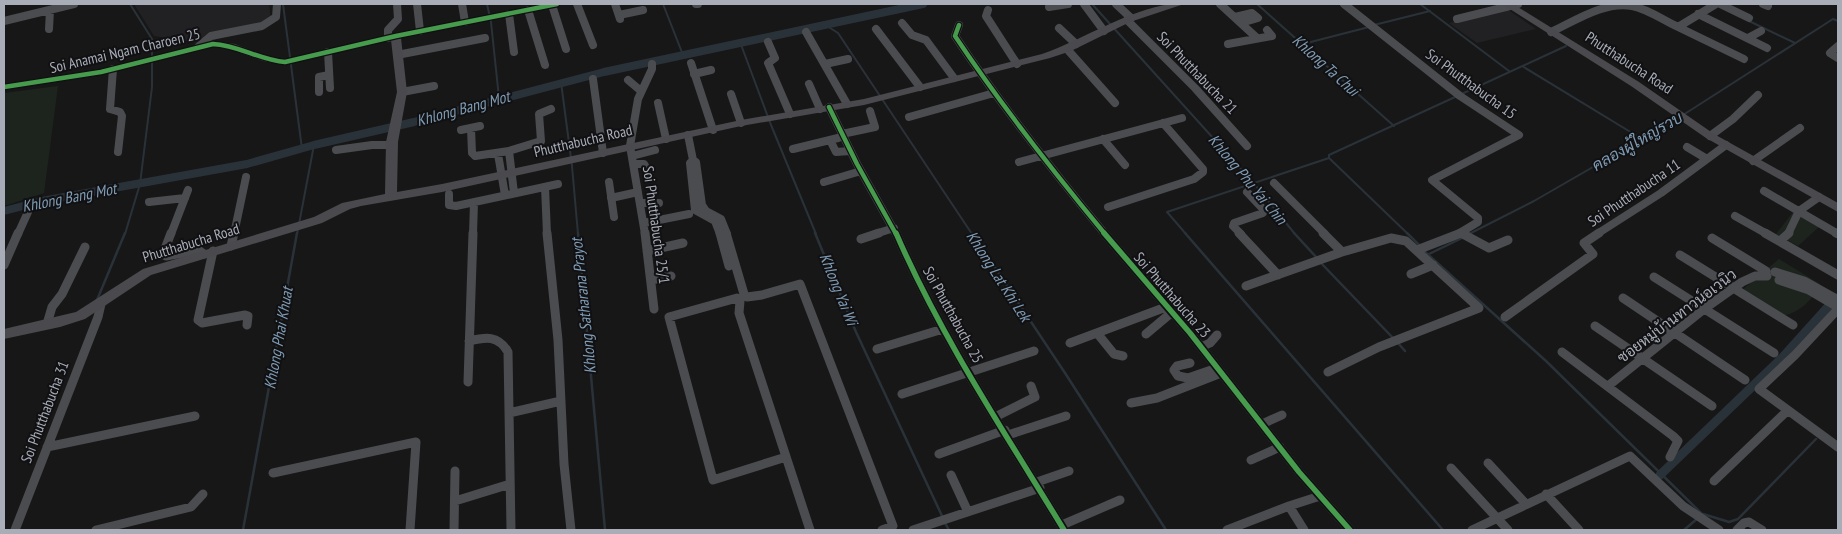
<svg xmlns="http://www.w3.org/2000/svg" width="1842" height="534" viewBox="0 0 1842 534" font-family="'PT Sans Narrow',Sarabun,sans-serif">
	<style>
		.built { fill: #212123 }
		.green { fill: #1d241e }
		.lines { fill: none; stroke-linecap: round; stroke-linejoin: round }
		.stream-far1 { stroke: #2a3239; stroke-width: 2 }
		.stream { stroke: #2a3239; stroke-width: 2.5 }
		.canal-far1 { stroke: #2a3239; stroke-width: 8 }
		.canal { stroke: #2a3239; stroke-width: 9 }
		.street-far1 { stroke: #4b4c50; stroke-width: 8 }
		.street { stroke: #4b4c50; stroke-width: 9 }
		.secondary { fill: #4a4a4e; fill-rule: evenodd }
		.cycleway-far1-casing { stroke: #111113; stroke-width: 7 }
		.cycleway-casing { stroke: #111113; stroke-width: 9 }
		.cycleway-far1 { stroke: #469c4c; stroke-width: 4.5 }
		.cycleway { stroke: #469c4c; stroke-width: 5.5 }
		.labels { text-anchor: middle; stroke-width: 4; stroke-linejoin: round; paint-order: stroke }
		.street-label { font-size: 15px; fill: #a8adb8; stroke: #111113 }
		.water-label { font-size: 16px; font-style: italic; fill: #7f9bb3; stroke: #111113 }
	</style>
	<rect width="100%" height="100%" fill="#171717"/>
	<path class="built" d="M134,4H269L271,19L204,44L154,36Z
		M1507,9L1536,29L1477,43L1449,23Z"/>
	<path class="green" d="M58,86L44,193L4,206V93Z
		M1793,212L1820,226L1798,246L1776,234Z
		M1779,259L1820,284C1813,300 1799,313 1782,316L1741,291Z"/>
	<g class="lines">
		<path class="stream-far1" d="M283,4L302,149
			M487,4L491,22L499,98
			M663,4L683,55
			M1092,4L1251,180L1295,234
			M1257,4L1394,126
			M1420,4L1509,71
			M1749,21L1795,43
			M1374,25L1430,11
			M827,26L838,33L972,234
			M740,42L771,125L816,234
			M1303,44L1369,27
			M1522,66L1642,139
			M561,82L572,166L578,234
			M1683,115L1833,19L1838,21
			M299,224L314,145
			M125,234L140,184L152,87V39L130,4
			M297,234L298,229
			M1186,234L1167,212L1329,158
			M1408,234L1329,158V155L1566,46
			M1469,234L1534,201L1678,118"/>
		<path class="stream" d="M578,233L605,530
			M815,233L856,332L943,518
			M972,233L1065,373L1166,530
			M1185,233L1443,530
			M1294,233L1317,258
			M1407,233L1420,246
			M1469,234L1471,233
			M1423,250L1546,361L1701,513
			M1429,254L1462,238
			M1320,262L1394,339
			M97,300L125,233
			M1398,343L1405,351
			M1703,514L1729,522L1738,519L1816,439
			M945,523L949,530
			M243,530L297,233
			M1684,530L1698,518"/>
		<path class="canal-far1" d="M4,211L42,201L247,164L314,145L414,122L604,72L923,4"/>
		<path class="canal" d="M1660,475L1782,358L1836,298"/>
		<path class="street-far1" d="M417,4L420,31
			M462,4L465,22
			M577,4L593,45
			M615,4L620,19
			M696,4H698
			M1084,4L1104,31
			M1116,4L1131,18
			M1220,4L1257,38
			M1344,4L1460,96L1519,135L1432,180L1478,218V222L1458,234
			M1720,4L1749,18
			M1763,4L1768,6
			M552,5L566,49
			M1049,7L1068,4
			M528,10L545,65
			M988,10L986,16L1017,64
			M509,14L514,52
			M1698,14L1767,48
			M619,15L643,10
			M1235,17L1252,13L1258,18L1241,23
			M1457,19L1518,4
			M1127,20L1195,88L1247,146
			M4,21L74,4
			M902,23L912,35L926,40L954,78
			M959,25L955,36C1001,105 1052,170 1105,234
			M1678,27L1744,59
			M1059,28L1076,44
			M49,29L50,10
			M876,29L920,87
			M806,32L847,104
			M1551,32C1575,21 1604,1 1632,6C1648,9 1663,20 1678,27L1716,4
			M388,38V30L398,19L397,4
			M1748,38L1761,31
			M768,42L775,58L768,63L790,114
			M1228,44L1272,36L1267,30
			M1838,46L1830,53L1838,58
			M198,47L211,36L262,26L276,17L277,4
			M1067,49L1115,103
			M328,52L330,88
			M397,55L485,38
			M691,63L713,130
			M825,64L848,59
			M113,69L110,109L120,112L122,116L118,152
			M694,74L711,70
			M593,79L603,153
			M628,80L641,91
			M809,84L820,109
			M319,92V77L329,75
			M402,92L434,86
			M731,94L741,123
			M658,103L666,139
			M829,107L857,164L896,234
			M909,117L994,93
			M471,128L472,153L475,156L509,151L541,141L539,114L551,109
			M461,130L480,126
			M842,134L875,127L870,111
			M688,135L693,160L696,162L702,205L706,211L721,219L727,234
			M1710,136L1733,119L1758,95
			M1103,139L1125,165
			M830,140L836,152L850,151
			M1687,147L1707,159
			M793,149L838,138
			M336,150L372,145H392
			M509,151L514,193
			M498,154L505,195
			M632,156L655,150
			M693,160L690,163L695,210L715,221L720,234
			M1753,161L1800,128
			M1019,162L1182,118
			M633,164H644L649,173
			M609,182L614,217
			M824,182L861,171
			M1274,183L1325,234
			M545,187L547,234
			M1764,191L1838,234
			M449,194V205L456,206L558,184
			M611,198L638,192
			M149,202L185,198
			M640,203H659
			M1108,207L1194,179L1203,172V169L1163,123
			M1735,216L1767,234
			M644,223L689,214
			M1461,233L1463,234
			M18,234L28,212
			M171,234L188,190
			M234,234L246,177
			M473,234L474,202
			M645,234L630,146L638,99L652,69V64
			M875,234L894,228
			M1241,234L1233,226L1234,223L1263,213V209L1247,192
			M1597,234L1661,193L1726,145
			M1788,234L1799,211L1819,197"/>
		<path class="street" d="M171,233L163,254L166,256L198,250L204,254
			M547,233L558,340L564,464L571,530
			M645,233L654,309
			M720,233L729,266
			M726,233L744,294
			M896,233C941,337 1005,433 1064,530
			M1104,233L1190,333L1299,472L1350,530
			M1239,233L1278,275
			M1323,233L1342,252
			M1461,233L1489,248L1508,240
			M1765,233L1838,275
			M1836,233L1838,234
			M1712,238L1766,271
			M861,239L879,233
			M1780,241L1789,233
			M231,246L234,233
			M1417,250L1461,233
			M213,251L198,320L202,323L245,315L248,316L247,325
			M647,251L683,243
			M1680,255L1793,325
			M4,265L18,233
			M1775,272L1804,281L1838,300
			M1411,274L1433,265
			M1654,277L1774,353
			M651,280L671,276
			M1779,280L1809,290L1838,307
			M1246,286L1342,252L1391,238L1406,241L1479,308L1379,347L1328,372
			M747,297L762,295L800,284L893,526L882,530
			M737,298L669,317L713,480L786,457
			M1623,298L1745,380
			M740,301L739,313L810,530
			M1838,309L1795,355L1759,389L1838,447
			M1505,317L1593,254L1584,243L1599,233
			M47,324L52,307L62,294L85,247
			M1595,326L1712,406
			M1097,333L1114,354L1123,356
			M1146,334L1171,313
			M469,341C486,337 498,335 508,352L511,530
			M1070,343L1166,307
			M1201,347L1210,343L1217,335
			M877,349L943,329
			M1562,352L1673,436L1678,441L1670,457
			M1190,363L1177,366L1174,370L1178,376L1188,378L1217,368
			M468,382L473,233
			M1608,386L1704,309L1742,282L1755,276H1767
			M902,394L1034,351
			M1131,403L1157,398L1221,373
			M509,413L561,401
			M997,416L1035,397L1031,386
			M1262,424L1282,415
			M1008,435L1066,416
			M47,447L195,416
			M939,454L1005,430
			M1251,460L1280,447
			M1488,463L1526,504
			M1451,468L1508,530
			M273,473L416,442L410,530
			M951,475L968,512
			M1714,481L1787,411
			M1037,482L1069,471
			M1546,494L1579,530
			M455,501L510,484
			M1062,525L1120,500
			M15,530L98,317L101,304
			M96,530L191,507L203,494
			M454,530L455,471
			M913,530L1040,488
			M1227,530L1289,506
			M1304,530L1289,506L1320,496
			M1472,530L1630,456L1683,506L1719,530
			M1737,530L1744,523L1749,522L1762,530"/>
		<path class="secondary" d="M544,4H562L557,7L401,38L407,92L398,142L397,192L442,184L741,120L864,99L1042,54C1084,40 1142,1 1184,4L1130,22L1071,51L1050,58L864,105L741,126L442,192L361,206L350,209L322,223L151,275L85,319L60,327L4,339V329L76,312L143,269L314,217L342,203L385,194L386,142L397,92L391,40L285,65L263,61L229,49L213,47L101,75L4,90V84L101,69L213,41L235,44L269,57L285,59L396,33Z
			M1502,4H1513L1639,82L1714,134L1838,203V212L1706,138L1631,86Z"/>
		<g class="cycleway-far1-casing">
			<path id="cycleway-far1" d="M959,25L955,36C1001,105 1052,170 1105,234
				M4,87L101,72L213,44C238,45 260,60 285,62L396,36L557,4
				M829,107L857,164L896,234"/>
		</g>
		<g class="cycleway-casing">
			<path id="cycleway" d="M896,233C941,337 1005,433 1064,530
				M1104,233L1190,333L1299,472L1350,530"/>
		</g>
		<use href="#cycleway-far1" class="cycleway-far1"/>
		<use href="#cycleway" class="cycleway"/>
	</g>
	<g class="labels">
		<g class="street-label">
			<text transform="translate(125 51) rotate(-13)" y="5">Soi Anamai Ngam Charoen 25</text>
			<text transform="translate(1629 63) rotate(33)" y="5">Phutthabucha Road</text>
			<text transform="translate(1197 73) rotate(46)" y="5">Soi Phutthabucha 21</text>
			<text transform="translate(1471 84) rotate(36)" y="5">Soi Phutthabucha 15</text>
			<text transform="translate(583 141) rotate(-13)" y="5">Phutthabucha Road</text>
			<text transform="translate(1634 193) rotate(-34)" y="5">Soi Phutthabucha 11</text>
			<text transform="translate(656 225) rotate(82)" y="5">Soi Phutthabucha 25/1</text>
			<text transform="translate(191 243) rotate(-17)" y="5">Phutthabucha Road</text>
			<text transform="translate(1172 295) rotate(49)" y="5">Soi Phutthabucha 23</text>
			<text transform="translate(953 315) rotate(61)" y="5">Soi Phutthabucha 25</text>
			<text transform="translate(1677 316) rotate(-37)" y="5">ซอยหมู่บ้านทาวน์อเวนิว</text>
			<text transform="translate(45 412) rotate(-69)" y="5">Soi Phutthabucha 31</text>
		</g>
		<g class="water-label">
			<text transform="translate(1326 65) rotate(42)" y="6">Khlong Ta Chui</text>
			<text transform="translate(463 108) rotate(-15)" y="6">Khlong Bang Mot</text>
			<text transform="translate(1637 141) rotate(-30)" y="6">คลองผู้ใหญ่รวบ</text>
			<text transform="translate(1248 179) rotate(50)" y="6">Khlong Phu Yai Chin</text>
			<text transform="translate(69 197) rotate(-11)" y="6">Khlong Bang Mot</text>
			<text transform="translate(999 276) rotate(57)" y="6">Khlong Lat Khi Lek</text>
			<text transform="translate(839 289) rotate(68)" y="6">Khlong Yai Wi</text>
			<text transform="translate(583 306) rotate(-96)" y="6">Khlong Satharana Prayot</text>
			<text transform="translate(278 338) rotate(-80)" y="6">Khlong Phai Khuat</text>
		</g>
	</g>
	<rect width="1842" height="534" fill="none" stroke="#a8adb8" stroke-width="10"/>
</svg>
